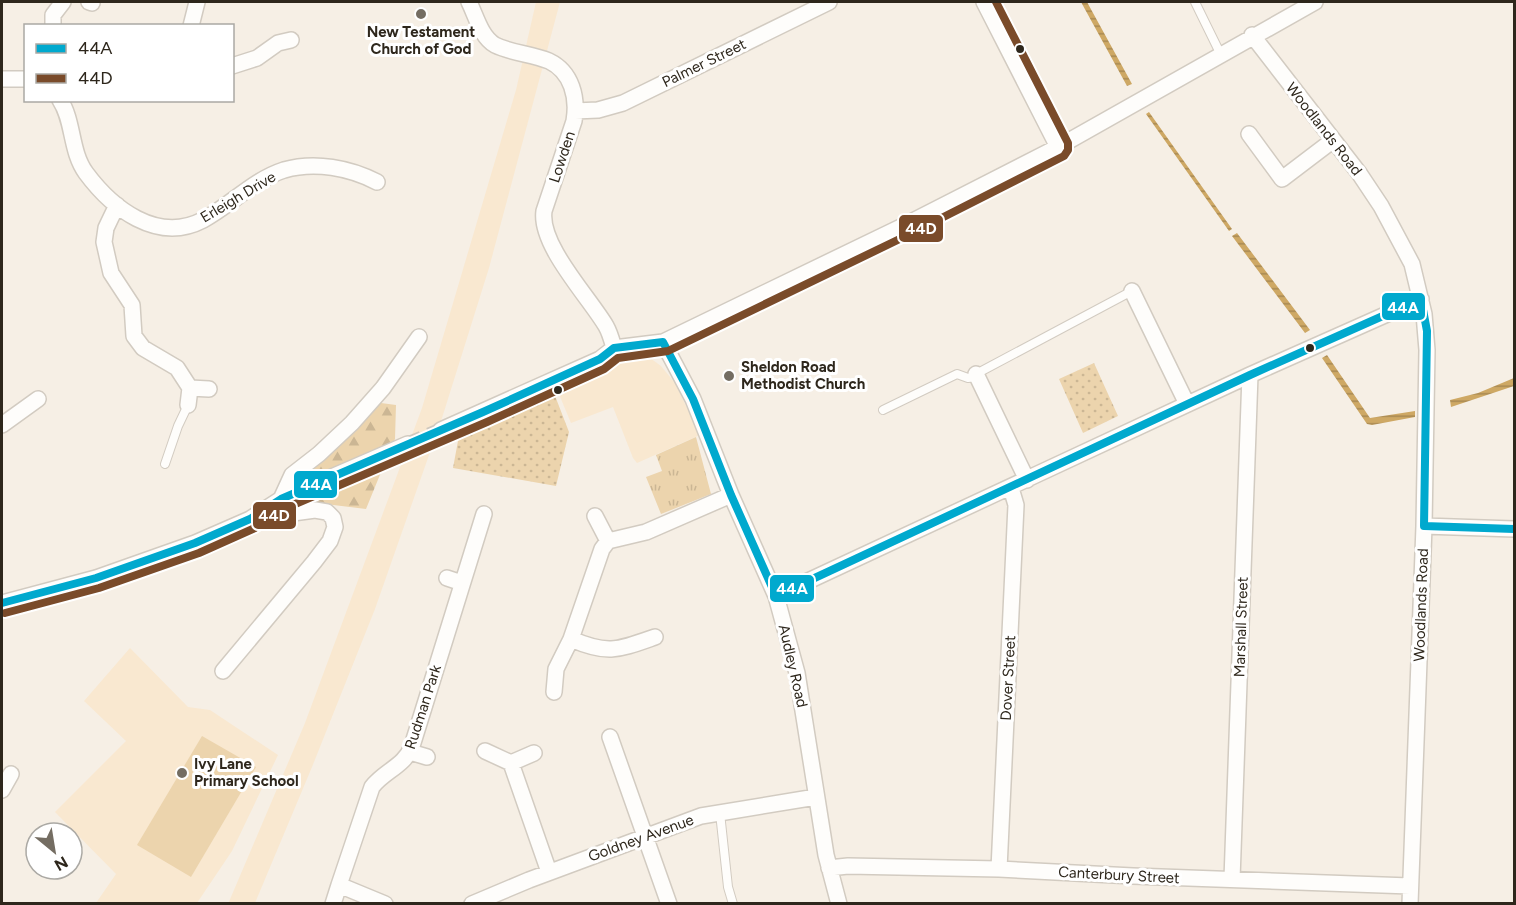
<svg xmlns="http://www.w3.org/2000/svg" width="1516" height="905" viewBox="0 0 1516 905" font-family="Figtree,sans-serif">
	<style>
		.built { fill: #f9e8d0 }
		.grass { fill: url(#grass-dots) }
		.forest { fill: url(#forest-firs) }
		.park { fill: url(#park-tufts) }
		.garden { fill: #ecd4ad }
		.water { fill: url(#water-rules) }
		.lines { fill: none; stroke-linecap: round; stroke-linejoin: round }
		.minor-tunnel { stroke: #cec7bd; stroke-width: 15; stroke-dasharray: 15 8; stroke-linecap: butt }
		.service-casing { stroke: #d2cbc1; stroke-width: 10 }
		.minor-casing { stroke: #d2cbc1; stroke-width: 18 }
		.service { stroke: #fefdfb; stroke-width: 8 }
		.minor { stroke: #fefdfb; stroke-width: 15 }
		.bus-1-casing { stroke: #fff; stroke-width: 12 }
		.bus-2-casing { stroke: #fff; stroke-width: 12 }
		.bus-1 { stroke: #00a9ce; stroke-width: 8 }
		.bus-2 { stroke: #7a4b2a; stroke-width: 8 }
		.poi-dot { fill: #746d62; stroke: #fff; stroke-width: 2 }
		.bus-dot { fill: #2e271c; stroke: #fff; stroke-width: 2 }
		.labels { text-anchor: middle; stroke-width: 6; stroke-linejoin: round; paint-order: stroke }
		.poi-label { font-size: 15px; font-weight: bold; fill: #2e271c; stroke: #fff; text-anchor: start }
		.street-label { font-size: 15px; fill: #2e271c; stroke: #fff }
		.line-badge { stroke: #fff; stroke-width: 2 }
		.badge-label { font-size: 16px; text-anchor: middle; font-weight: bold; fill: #fff }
	</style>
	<defs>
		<pattern id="grass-dots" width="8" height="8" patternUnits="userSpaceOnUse" patternTransform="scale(1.5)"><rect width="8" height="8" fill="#ecd4ad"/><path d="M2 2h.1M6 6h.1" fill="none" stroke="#cbb694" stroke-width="1.8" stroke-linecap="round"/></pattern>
		<pattern id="forest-firs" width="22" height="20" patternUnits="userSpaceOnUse" patternTransform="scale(1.5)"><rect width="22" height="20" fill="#ecd4ad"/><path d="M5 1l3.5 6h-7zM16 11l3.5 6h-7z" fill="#cbb694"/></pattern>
		<pattern id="park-tufts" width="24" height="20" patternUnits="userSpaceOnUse" patternTransform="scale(1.5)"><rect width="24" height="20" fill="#ecd4ad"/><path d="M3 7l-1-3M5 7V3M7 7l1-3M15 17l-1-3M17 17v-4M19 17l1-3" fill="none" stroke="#cbb694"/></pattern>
		<pattern id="water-rules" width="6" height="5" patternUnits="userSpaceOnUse" patternTransform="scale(1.5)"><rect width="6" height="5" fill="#cea864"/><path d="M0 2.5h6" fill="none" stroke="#a88952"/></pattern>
	</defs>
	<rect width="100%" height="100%" fill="#f6efe5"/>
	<path class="built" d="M536,2H560L489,268L442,418L375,609L312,767L255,903L228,904L305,723L422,408L516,90Z
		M628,353L646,355L661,366L675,383L700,435L637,463L633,458L613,407L571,423L556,387Z
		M130,648L188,707L210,710L278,755L232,851L197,903H96L116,874L55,812L126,741L84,701Z"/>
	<path class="grass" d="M1094,363L1118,416L1083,433L1059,379Z
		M552,388L569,432L556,486L453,468L460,430Z"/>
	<path class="forest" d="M381,403L396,405L395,439L392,445L302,485L300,480L357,429Z
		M386,460L366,509L309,502L306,495Z"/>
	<path class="park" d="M696,437L711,494L661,514L646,477L662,471L656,455Z"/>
	<path class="garden" d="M202,736L256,767L191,877L137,845Z"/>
	<path class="water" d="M1081,2H1087L1132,84L1127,86Z
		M1149,112L1232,229L1229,231L1146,114Z
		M1237,233L1310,330L1305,333L1232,236Z
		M1327,355L1370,418L1415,411V417L1372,425L1367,424L1322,358Z
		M1514,378V386L1451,407L1450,400L1478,393Z"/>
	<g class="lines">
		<path class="minor-tunnel" d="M408,444L441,430"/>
		<g class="service-casing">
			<path id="service" d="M1195,2L1221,55
				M976,374L1132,291
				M883,410L957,374L968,378L977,377
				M165,464L178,426L188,405
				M720,813L728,887L733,904"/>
		</g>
		<g class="minor-casing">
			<path id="minor" d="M89,2L92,3
				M469,2C476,16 481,37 495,45C511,53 532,54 549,61C572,72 578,98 574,121L544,211C539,245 589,297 606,326C610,333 612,341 614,348
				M984,2L1058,147
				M53,26V15L63,2
				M191,26L197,2
				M1252,35L1359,173L1381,206L1412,264L1424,314L1427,350L1424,526L1410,904
				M232,66L257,58L278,43L291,40
				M2,79H26
				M60,100C74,121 70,151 86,173C112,208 157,244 203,220C231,205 253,180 284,170C315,161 350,168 377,182
				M575,111L598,110L623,103L829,2
				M1249,134L1282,179L1332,141
				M117,205L106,228L104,242L111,273L132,305L134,336L143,348L177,368L190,388
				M1132,291L1187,404
				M663,342L693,399L731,495L776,596L797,673L826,855L839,904
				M976,374L1027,480
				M190,388L209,389
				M188,405L190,388
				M2,425L38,399
				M441,430L600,359L614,348L663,342L905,225L1058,147L1315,2
				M281,499L292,475L319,454L352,423L383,388L419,337
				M595,516L608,541
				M1424,526L1514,529
				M447,578L462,583
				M776,596L1250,375L1421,299
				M2,603L96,578L195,543L250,519L281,499L408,444
				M655,637C618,650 608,655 571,639L602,549L608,541L646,532L731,495
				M223,671L314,562L330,541L335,527L333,518L327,512L315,510L256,518
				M554,692L556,669L571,639
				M610,737L669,904
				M485,751L511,763L534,753
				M410,752L427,757
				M511,763L549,872
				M2,790L11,774
				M829,868L848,866L999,869L1133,876L1410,886
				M999,869L1016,505L1011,488
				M1232,879L1250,375
				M333,904L339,885
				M385,904L339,885L372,787C384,771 405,766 412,746L484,514
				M472,904L529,880L701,816L816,797"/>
		</g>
		<use href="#service" class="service"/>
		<use href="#minor" class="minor"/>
		<g class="bus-1-casing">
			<path id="bus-1" d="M2,603L96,578L195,543L250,519L281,499L483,412L600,359L614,348L663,342L693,399L731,495L776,596L1250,375L1421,299L1427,331L1424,526L1514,529"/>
		</g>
		<g class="bus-2-casing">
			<path id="bus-2" d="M5,613L99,588L199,553L255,528L286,508L487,422L604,369L618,358L668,351L910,234L1064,156L1068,150V143L996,2"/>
		</g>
		<use href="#bus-1" class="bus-1"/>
		<use href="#bus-2" class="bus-2"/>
	</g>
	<g class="poi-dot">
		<circle cx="421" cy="14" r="6"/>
		<circle cx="729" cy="376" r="6"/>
		<circle cx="182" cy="773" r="6"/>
	</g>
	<g class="bus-dot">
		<circle cx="1020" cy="49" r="5"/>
		<circle cx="1310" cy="348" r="5"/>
		<circle cx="558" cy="390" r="5"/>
	</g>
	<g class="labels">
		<g class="poi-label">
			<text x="421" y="37" text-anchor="middle">New Testament<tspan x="421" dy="17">Church of God</tspan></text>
			<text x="741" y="372">Sheldon Road<tspan x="741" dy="17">Methodist Church</tspan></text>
			<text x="194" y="769">Ivy Lane<tspan x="194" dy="17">Primary School</tspan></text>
		</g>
		<g class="street-label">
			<text transform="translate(704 63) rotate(-26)" y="5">Palmer Street</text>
			<text transform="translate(1324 129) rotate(52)" y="5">Woodlands Road</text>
			<text transform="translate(562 157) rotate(-72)" y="5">Lowden</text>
			<text transform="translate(238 197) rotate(-31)" y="5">Erleigh Drive</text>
			<text transform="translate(1421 605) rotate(-88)" y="5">Woodlands Road</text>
			<text transform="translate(1241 627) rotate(-88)" y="5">Marshall Street</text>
			<text transform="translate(793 666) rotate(77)" y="5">Audley Road</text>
			<text transform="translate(1008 678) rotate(-87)" y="5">Dover Street</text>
			<text transform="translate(423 707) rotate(-72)" y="5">Rudman Park</text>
			<text transform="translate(641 838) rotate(-20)" y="5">Goldney Avenue</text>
			<text transform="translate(1119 875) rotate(3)" y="5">Canterbury Street</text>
		</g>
	</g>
	<g class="line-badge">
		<rect x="898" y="214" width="46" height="29" rx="6" fill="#7a4b2a"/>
		<rect x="1381" y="292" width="45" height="29" rx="6" fill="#00a9ce"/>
		<rect x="293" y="470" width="45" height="29" rx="6" fill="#00a9ce"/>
		<rect x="252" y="501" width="45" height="29" rx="6" fill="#7a4b2a"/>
		<rect x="769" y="574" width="46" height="29" rx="6" fill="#00a9ce"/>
	</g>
	<g class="badge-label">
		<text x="921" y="234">44D</text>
		<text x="1403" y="313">44A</text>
		<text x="316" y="490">44A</text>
		<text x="274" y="521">44D</text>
		<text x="792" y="594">44A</text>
	</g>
	<rect width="1516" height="905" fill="none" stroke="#2e271c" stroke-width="6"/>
	<rect x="24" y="24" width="210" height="78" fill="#ffffff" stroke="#aba9a4" stroke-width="1.5"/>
	<rect x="36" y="44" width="30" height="9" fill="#00a9ce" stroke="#aba9a4" stroke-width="1.5"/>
	<text x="78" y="54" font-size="18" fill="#2e271c">44A</text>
	<rect x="36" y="74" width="30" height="9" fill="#7a4b2a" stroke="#aba9a4" stroke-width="1.5"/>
	<text x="78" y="84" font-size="18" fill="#2e271c">44D</text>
	<g transform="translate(54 851) rotate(150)"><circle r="28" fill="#ffffff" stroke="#aba9a4" stroke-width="1.5"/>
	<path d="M0-4.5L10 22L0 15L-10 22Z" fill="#746d62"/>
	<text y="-9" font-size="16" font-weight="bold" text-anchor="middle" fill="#2e271c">N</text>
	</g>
</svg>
